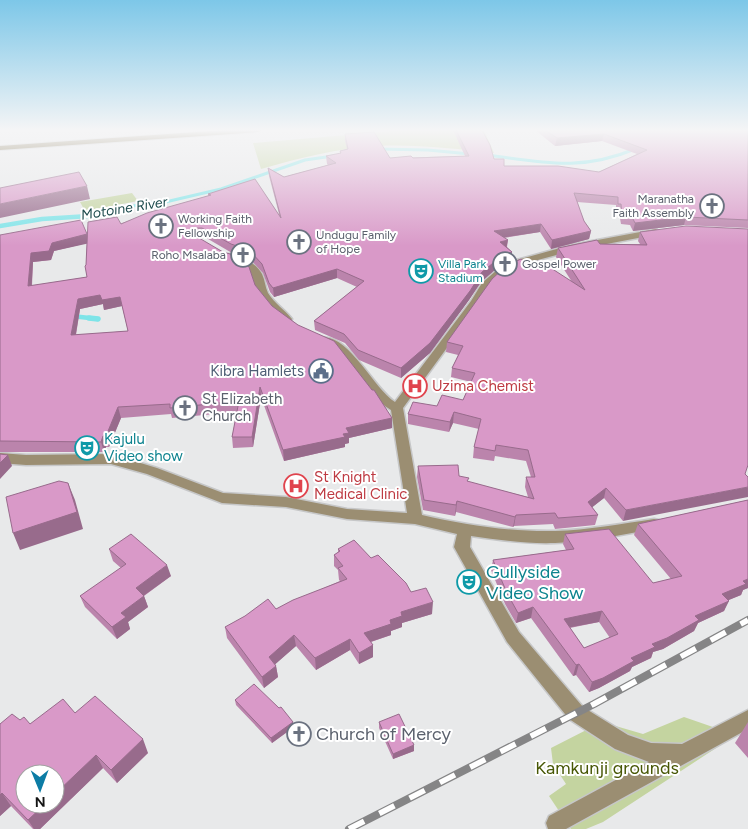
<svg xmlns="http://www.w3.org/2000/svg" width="748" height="829" viewBox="0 0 748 829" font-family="Figtree,sans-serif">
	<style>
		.green { fill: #c4d4a0 }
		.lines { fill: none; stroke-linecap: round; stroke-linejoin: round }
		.stream-far2 { stroke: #7de4e8; stroke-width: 3 }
		.stream-far1 { stroke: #7de4e8; stroke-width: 4.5 }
		.stream { stroke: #7de4e8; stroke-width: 5.5 }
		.minor-casing { stroke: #c6c7c8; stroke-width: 3 }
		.trunk-casing { stroke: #c6c7c8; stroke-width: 2 }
		.minor { fill: #9b8e72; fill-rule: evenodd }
		.trunk { fill: #4c3802; fill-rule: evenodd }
		.rail-casing { stroke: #858586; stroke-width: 8 }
		.rail { stroke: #fff; stroke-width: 5.5; stroke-dasharray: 17; stroke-linecap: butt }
		.wall { fill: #bb84ac; fill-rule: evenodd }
		.shaded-wall { fill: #986b8c }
		.building { fill: #d999c8; stroke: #986b8c; fill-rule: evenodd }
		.labels { text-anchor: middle; stroke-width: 4; stroke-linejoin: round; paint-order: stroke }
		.far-worship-label { font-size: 12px; fill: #5b616d; stroke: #fff; text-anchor: start }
		.far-culture-label { font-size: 12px; fill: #0d838f; stroke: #fff; text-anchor: start }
		.far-water-label { font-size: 14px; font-style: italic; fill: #1a494b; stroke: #fff }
		.service-label { font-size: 15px; fill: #4e5e75; stroke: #fff; text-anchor: end }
		.health-label { font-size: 15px; fill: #be3a42; stroke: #fff; text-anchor: start }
		.worship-label { font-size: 15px; fill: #5b616d; stroke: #fff; text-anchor: start }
		.culture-label { font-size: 15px; fill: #0d838f; stroke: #fff; text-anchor: start }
		.near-culture-label { font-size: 18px; fill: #0d838f; stroke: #fff; text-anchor: start }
		.near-worship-label { font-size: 18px; fill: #5b616d; stroke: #fff; text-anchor: start }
		.near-park-label { font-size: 18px; fill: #475705; stroke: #fff }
	</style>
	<rect width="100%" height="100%" fill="#e8e9ea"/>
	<path class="green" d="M405,130H484L494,153C456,149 416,144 378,146C338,148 299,158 261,169L253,143Z
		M132,193L138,201L85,211L80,202Z
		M684,717L736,735L603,822L586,829H571L549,796L566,784L553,764L551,748L602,722L643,734Z"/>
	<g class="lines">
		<path class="stream-far2" d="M377,149L428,150L470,154
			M487,155C543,162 580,172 635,149
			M97,214L147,203H161L221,189L305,160L333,156"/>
		<path class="stream-far1" d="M0,226L42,219L89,216L103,213
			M72,316L98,319"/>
		<path class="stream" d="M89,318L98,319"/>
		<g class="minor-casing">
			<path id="minor" d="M656,229L660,232L659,234L575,250L523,264L504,273L489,287L479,304L403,408L422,515C465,525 510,532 555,531C588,530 621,524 654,519L659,520L661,524L659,528L654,529C621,535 588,542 555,543C527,544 499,540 471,536L470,547L519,632L583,707L628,735L651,743L682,744L748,710V729L566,829H548L546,823L549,816L649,762L615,749L569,719L507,642L454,547L457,534L415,524L347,519L286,507L222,503L147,474L111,464L26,465L0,463V453L26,455L111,454L157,468L223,493L286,497L347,509L407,513L391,410C362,392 352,354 320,342L319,340L320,338C347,331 373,388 395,402L471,301L482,283L498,269L517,260L571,245Z
				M229,254C242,258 255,261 262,274C265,280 265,287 268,293C274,303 285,310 292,319L291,321C278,324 264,304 259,294C253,284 254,274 244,266C240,262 232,261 226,259V255Z"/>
		</g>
		<g class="trunk-casing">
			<path id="trunk" d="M224,130H262L258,132L0,150V146Z"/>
		</g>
		<use href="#minor" class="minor"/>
		<use href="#trunk" class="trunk"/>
		<g class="rail-casing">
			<path id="rail" d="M349,829L594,704L748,620"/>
		</g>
		<use href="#rail" class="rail"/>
	</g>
	<path class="wall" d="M453,130H482L494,159L504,166L599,172L637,154L602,141L555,146L535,130H748V228L684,225L633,231L630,225L621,224L619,213L616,212V205L577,202L584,221L591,231L589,239L551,249L540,232L504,238L508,240L507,247L512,252L511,261L497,268L481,282L469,300L430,353L401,378L359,360L345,343L315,330L314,321L357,287L337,278L274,297L270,292L263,273L250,259L232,253L203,236H196L255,285L272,306L392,418V428L349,438V443L345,444V447L284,461L261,397L253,447L233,448L232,437L237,412L172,418L171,414L121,418L109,447H106L104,452H0V235L87,234L208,196V194L279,214L269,176L268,168L284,177L328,165L327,164L326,156L340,154V151L347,149L345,141V134L390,158L465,156ZM87,243L86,265L87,277L32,286L33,262L51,260L54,251ZM103,304L104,310L122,306L128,331L76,335L80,309Z
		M748,229L623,521L604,498L592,507L598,515L595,525L555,529L553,524L514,526L513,527L456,512L455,516L423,510L417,477L418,466L459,476L468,482L528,497L525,487L526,477H531L526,461L495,456L494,461L473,458L474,447L479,429L453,423L449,432L408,424V414L463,400L471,382L451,377L452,368L458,355L446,352L447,342L527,263L572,282L556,257L558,248L600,244H640L638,241L640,232Z
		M748,500V588L743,590L741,595L728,600L724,611L698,623L694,631L663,649L653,652L651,658L632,667L630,671L599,688L589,692L576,675L573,676L531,618L516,623L505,604L491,570L493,560L566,550L563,544L565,534L653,583L671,579L634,535L638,524ZM599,622L610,638L584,648L570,628Z
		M109,549L171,576L144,596L148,607L128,622L130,629L117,639L85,607L80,596L121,568L113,561Z
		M338,549L371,558L411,592L432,614L402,623V627L391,631V635L371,642L373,645V657L359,664L350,650L316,670L296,646L275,664L276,666L278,677L264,688L227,638L225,627L276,609L340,581L339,580L338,570L334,566V555L338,552Z
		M235,700L279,708L294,727L272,743L236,705Z
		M75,713L148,753L117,783L103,768L40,829H33L11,806L0,816V724L20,720L30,724Z
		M379,722L414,745V751L393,759L379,728Z
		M748,722V758L735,743Z"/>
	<path class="shaded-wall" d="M604,134L602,141L555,146L557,138Z
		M87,186L90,199L0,218V204Z
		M686,217L684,225L633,231L635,223Z
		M541,224L540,232L493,239L494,231Z
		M195,228L196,236L194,238L193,229Z
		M591,231L589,239L551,249L552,240Z
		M87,234L90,243L54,251L51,260L33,262L31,296L28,286L31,253L52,243Z
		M508,240L506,249L500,242Z
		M512,252L511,261L497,268L481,282L469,300L430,353L401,378V368L482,272L498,259Z
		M337,269V278L274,297L273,288Z
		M100,295L120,297L122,306L104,310L103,304L80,309L74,345L71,335L78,299Z
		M260,387L261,397L253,447L252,437Z
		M118,407L121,418L109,447L106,436Z
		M454,412L453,423L449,432L450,422Z
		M392,418V428L349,438V443L345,444V447L284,461L283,450L343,434L346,428Z
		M103,436L106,447L104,452L101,442Z
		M8,455L12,466L0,479V463Z
		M68,483L75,500L83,529L20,550L13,533Z
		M748,487V497L623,521L626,510Z
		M606,488L604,498L585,513L588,502Z
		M457,501L456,512L455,516L456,505Z
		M516,515L514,526L513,527L515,517Z
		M167,565L171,576L139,599L136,588Z
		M748,579V588L743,590L741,595L717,605L722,594L743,581Z
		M144,596L148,607L128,622L130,629L117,639L112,627L121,613Z
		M729,601L724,611L698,623L694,631L663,649L653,652L651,658L632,667L630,671L599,688L589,692L592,682L695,616Z
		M433,602L432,614L402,623V627L391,631V635L364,644V633L390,620L401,612Z
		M533,607L531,618L516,623L518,613Z
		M602,611L599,622L561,629L564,619Z
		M294,635L296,646L271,668L269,657Z
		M350,639V650L316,670L315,658Z
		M373,645V657L359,664V653Z
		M579,664L576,675L573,676L576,665Z
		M276,666L278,677L264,688L262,677Z
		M293,722L294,727L272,743L271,738Z
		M143,739L148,753L117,783L111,770Z
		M414,745V751L393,759V754Z
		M96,755L103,768L40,829H34L28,820L45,804H55V794Z
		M2,793L11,806L0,816V795Z"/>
	<path class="building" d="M456,130H482L490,145L494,159H504V166H558L599,172L647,150L604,134L557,138L545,130H748V220L686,217L635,223L632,217L622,216L621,204H618V197L574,193L584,221L591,231L552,240L541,224L494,231L508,240L500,242L512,252L498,259L482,272L470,291L430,343L401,368L358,350L344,334L314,321L364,281L337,269L273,288L269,283L262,264L249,250L231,244L202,228H195L193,229L194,235L223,252L241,257L249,267L255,285L272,306L298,325L334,341L372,390H374L392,418L346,428L349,433L343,434L345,437L283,450L260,387L252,437H232L239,401L170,408V404L118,407L106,436H103L101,442L0,441V235L81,220L87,234L52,243L49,251L31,253L28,286L87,277L85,266L86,265L88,222L117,217L121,224L147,213L211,195L208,194L255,179L281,218L268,168L284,177L336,163L326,156L341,153L340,151L348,149L345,134L374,132L390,158L411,156L413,158L469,156ZM100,295L102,300L120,297L128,331L71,335L78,299Z
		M79,172L87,186L0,204V188Z
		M686,226L748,229V465L745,474L748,477V487L626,510L606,488L588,502L598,515L558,518L555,513L516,515L515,517L457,501L456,505L424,500L418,466L458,465L459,476L469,478L467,481L534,499L526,477H535L528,450L496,445L495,451L474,447L481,419L454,412L450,422L408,414L413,402L437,406L442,395L463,400L475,373L452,368L463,346L447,342L492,279L506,266L521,259L527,263L540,261L585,290L558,248L597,240L600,244L647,245L640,232Z
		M0,454L8,455L0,463Z
		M59,481L68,483L77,512L13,533L6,497Z
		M748,500V579L743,581L746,584L722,594L729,601L695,616L699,620L667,638L652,644L655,647L631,658L634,661L603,678L592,682L579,664L576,665L533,607L518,613L507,593L493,560L574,549L565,534L609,529L653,583L682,576L638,524ZM602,611L618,634L584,648L564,619Z
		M131,534L167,565L136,588L144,596L121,613L126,617L112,627L80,596L126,564L109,549Z
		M354,540L371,558L378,555L406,583L411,592L426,588L433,602L401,612L402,616L390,620L391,624L364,633L373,645L359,653L350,639L315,658L294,635L269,657L276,666L262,677L225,627L245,616L268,599L276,609L293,600L347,579L338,568L343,566L334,555L340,551L338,549Z
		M254,684L279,708L281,707L293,722L271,738L235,700Z
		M95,696L143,739L111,770L96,755L55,794V774H25V804H45L28,820L2,793L0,795V724L12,714L20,720L24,717L30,724L63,699L75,713Z
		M399,714L414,745L393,754L379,722Z"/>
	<linearGradient id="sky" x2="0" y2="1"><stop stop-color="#7dc7e8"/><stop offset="0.53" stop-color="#f5f5f6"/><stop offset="1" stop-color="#f5f5f6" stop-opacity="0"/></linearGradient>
	<rect width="748" height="246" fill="url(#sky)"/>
	<defs>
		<g id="church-ring" transform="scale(1.25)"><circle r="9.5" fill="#fff" stroke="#6b7280" stroke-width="1.5"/><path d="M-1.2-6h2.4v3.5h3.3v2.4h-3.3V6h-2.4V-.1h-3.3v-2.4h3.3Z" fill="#6b7280"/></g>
		<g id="theatre-ring" transform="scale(1.25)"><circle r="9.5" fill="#fff" stroke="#0f9aa8" stroke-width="1.5"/><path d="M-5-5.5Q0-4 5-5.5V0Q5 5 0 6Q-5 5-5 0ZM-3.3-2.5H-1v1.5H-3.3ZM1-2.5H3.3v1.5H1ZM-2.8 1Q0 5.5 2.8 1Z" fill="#0f9aa8"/></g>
		<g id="civic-ring" transform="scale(1.25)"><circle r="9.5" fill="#fff" stroke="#5c6f8a" stroke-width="1.5"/><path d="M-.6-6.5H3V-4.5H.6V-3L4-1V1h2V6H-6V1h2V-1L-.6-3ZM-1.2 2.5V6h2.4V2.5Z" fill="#5c6f8a"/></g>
		<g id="hospital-ring" transform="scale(1.25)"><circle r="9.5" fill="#fff" stroke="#e0444e" stroke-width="1.5"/><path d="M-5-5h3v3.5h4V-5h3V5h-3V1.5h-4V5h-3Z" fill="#e0444e"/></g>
	</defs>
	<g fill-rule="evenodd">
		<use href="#church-ring" x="712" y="206"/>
		<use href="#church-ring" x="161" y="226"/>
		<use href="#church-ring" x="299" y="242"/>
		<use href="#church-ring" x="243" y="255"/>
		<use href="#church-ring" x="505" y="264"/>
		<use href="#theatre-ring" x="421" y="271"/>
		<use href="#civic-ring" x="321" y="371"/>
		<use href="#hospital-ring" x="415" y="386"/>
		<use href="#church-ring" x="185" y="408"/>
		<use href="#theatre-ring" x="87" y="448"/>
		<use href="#hospital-ring" x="296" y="486"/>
		<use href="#theatre-ring" x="469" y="582"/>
		<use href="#church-ring" x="299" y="734"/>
	</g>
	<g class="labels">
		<g class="far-worship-label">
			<text x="694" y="203" text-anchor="end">Maranatha<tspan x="694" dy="14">Faith Assembly</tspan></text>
			<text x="178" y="223">Working Faith<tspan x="178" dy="14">Fellowship</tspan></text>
			<text x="316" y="239">Undugu Family<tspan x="316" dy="14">of Hope</tspan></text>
			<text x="226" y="259" text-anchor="end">Roho Msalaba</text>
			<text x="522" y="268">Gospel Power</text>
		</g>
		<g class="far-culture-label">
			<text x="438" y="268">Villa Park<tspan x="438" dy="14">Stadium</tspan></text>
		</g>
		<g class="far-water-label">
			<text transform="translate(124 208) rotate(-9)" y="5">Motoine River</text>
		</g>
		<g class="service-label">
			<text x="304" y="376">Kibra Hamlets</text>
		</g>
		<g class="health-label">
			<text x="432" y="391">Uzima Chemist</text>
			<text x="314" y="482">St Knight<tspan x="314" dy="17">Medical Clinic</tspan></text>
		</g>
		<g class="worship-label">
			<text x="202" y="404">St Elizabeth<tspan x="202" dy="17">Church</tspan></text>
		</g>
		<g class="culture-label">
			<text x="104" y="444">Kajulu<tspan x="104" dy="17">Video show</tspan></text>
		</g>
		<g class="near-culture-label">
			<text x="486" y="578">Gullyside<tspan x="486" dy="21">Video Show</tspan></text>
		</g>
		<g class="near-worship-label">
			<text x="316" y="740">Church of Mercy</text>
		</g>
		<g class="near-park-label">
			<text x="607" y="774">Kamkunji grounds</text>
		</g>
	</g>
	<g transform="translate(40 789) rotate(179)"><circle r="24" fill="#ffffff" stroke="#a1a1a1"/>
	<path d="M0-4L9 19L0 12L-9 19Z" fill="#0c7ca5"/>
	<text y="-8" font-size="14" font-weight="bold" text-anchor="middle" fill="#141414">N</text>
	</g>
</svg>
